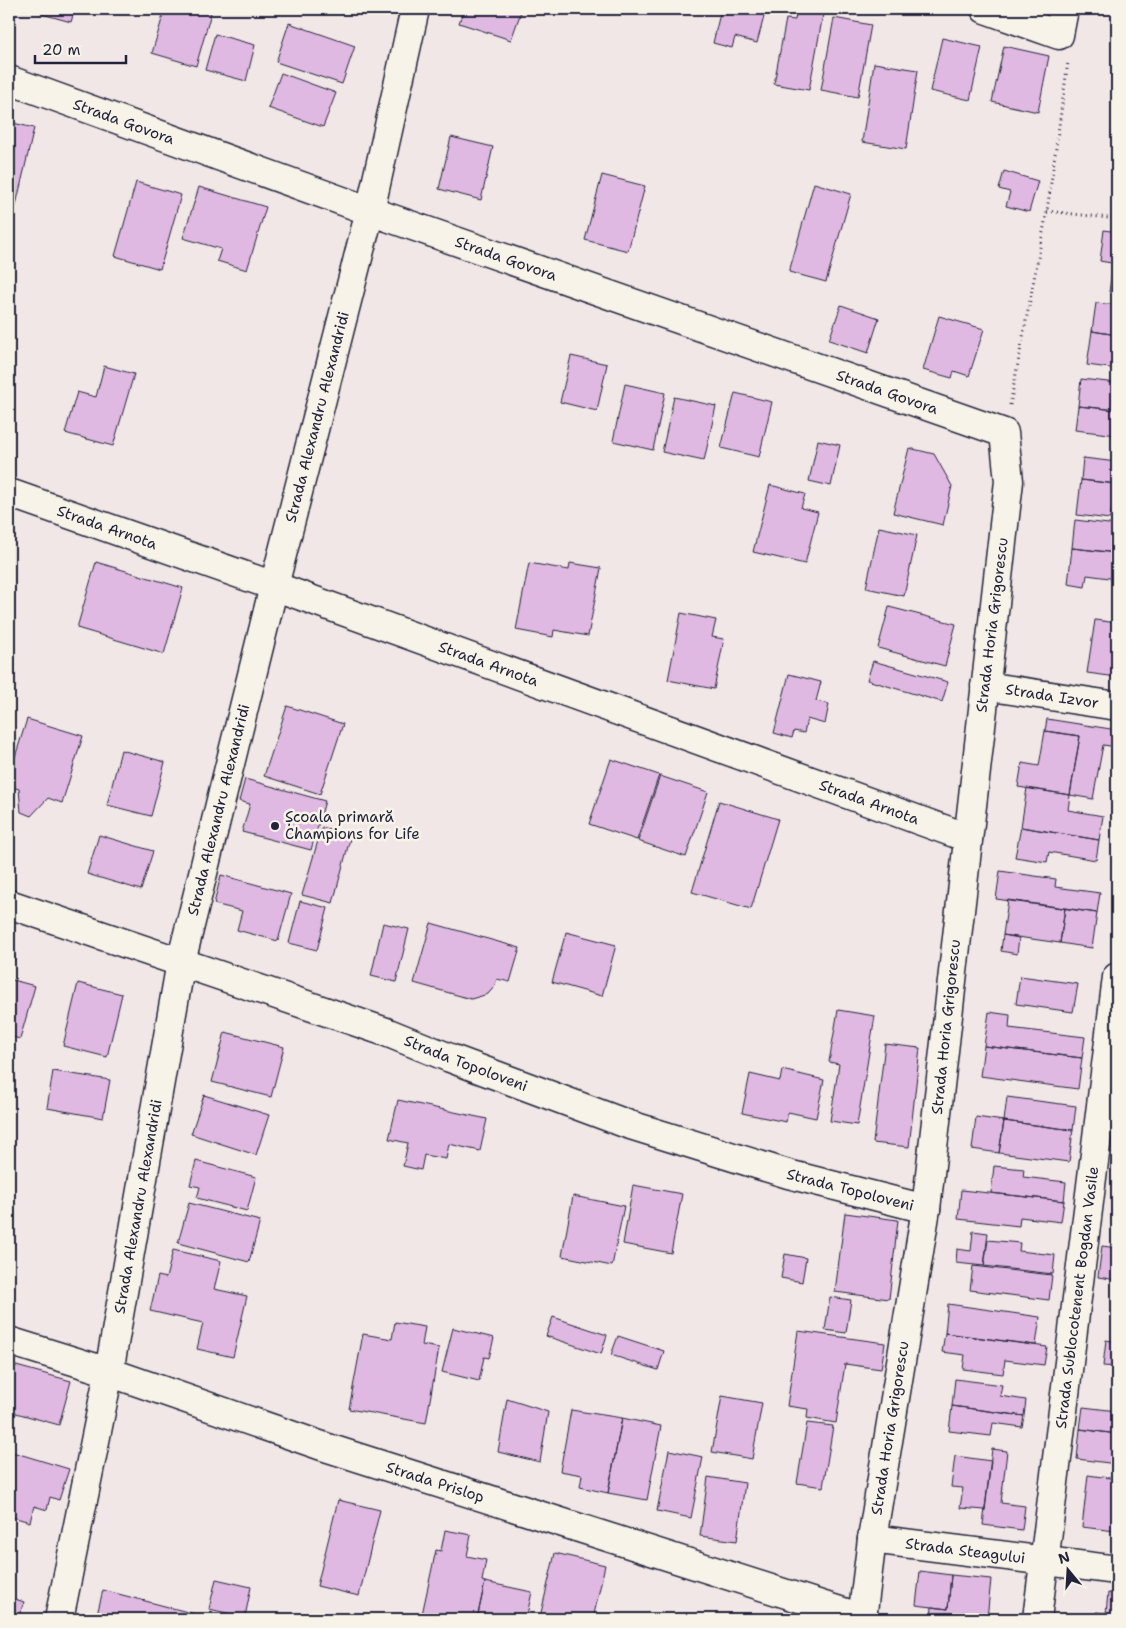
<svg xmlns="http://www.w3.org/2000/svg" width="1126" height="1628" viewBox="0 0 1126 1628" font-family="'Shantell Sans',sans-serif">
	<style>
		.building { fill: #e0b9e2; stroke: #22223b }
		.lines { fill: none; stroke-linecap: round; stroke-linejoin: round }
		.minor-casing { stroke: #22223b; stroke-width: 31 }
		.path { stroke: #22223b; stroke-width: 3; stroke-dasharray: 1 4; stroke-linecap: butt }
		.minor { stroke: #f7f3e8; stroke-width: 28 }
		.poi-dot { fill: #22223b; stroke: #f7f3e8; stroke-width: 2 }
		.labels { text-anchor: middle; stroke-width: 5; stroke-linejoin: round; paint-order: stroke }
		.street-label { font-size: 15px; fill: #22223b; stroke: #f7f3e8 }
		.poi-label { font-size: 15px; fill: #22223b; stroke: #f7f3e8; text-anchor: start }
	</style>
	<rect width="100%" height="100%" fill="#f2e7e7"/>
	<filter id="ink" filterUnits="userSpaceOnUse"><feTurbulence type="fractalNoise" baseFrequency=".02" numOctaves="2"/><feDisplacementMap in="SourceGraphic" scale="10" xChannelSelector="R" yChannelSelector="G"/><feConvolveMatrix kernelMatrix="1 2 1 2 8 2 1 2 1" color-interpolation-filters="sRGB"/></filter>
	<g filter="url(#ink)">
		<path class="building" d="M43,9H75L71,22L42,14Z
			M165,9H196L211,13L196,66L152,53Z
			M464,9H522L511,40L459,23Z
			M721,9H766L757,43L735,37L732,48L713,43Z
			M797,9H824L809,90L774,84L786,19L795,20Z
			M834,18L871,25L858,97L821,90Z
			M289,23L355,46L342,84L276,62Z
			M215,34L255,45L246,81L205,70Z
			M942,38L982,47L970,100L930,91Z
			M1004,46L1049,56L1038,112L992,102Z
			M874,63L918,70L906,149L862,142Z
			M281,73L336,93L323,127L268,108Z
			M9,122L34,128L13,218L9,217Z
			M451,137L493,147L481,200L439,189Z
			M1004,171L1038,181L1029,212L1006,206L1010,192L999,189Z
			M602,175L645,186L628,251L585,240Z
			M136,182L181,195L160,269L115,256Z
			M814,183L851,194L826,282L789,272Z
			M199,187L266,207L247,270L217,261L221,249L183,238Z
			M1104,230L1117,232V264L1100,261Z
			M1113,263L1117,264V293L1109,292Z
			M1096,303L1117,305V335L1092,331Z
			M841,305L879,318L868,353L829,340Z
			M939,316L984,329L969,376L954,371L952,378L923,370Z
			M1092,331L1117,335V369L1087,365Z
			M571,356L607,364L597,411L560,402Z
			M104,366L134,374L113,446L65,433L77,392L96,397Z
			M1081,379L1117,383V410L1078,406Z
			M625,384L665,393L653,450L613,441Z
			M735,393L772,402L759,457L721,448Z
			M674,397L716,406L704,461L662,452Z
			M1078,406L1117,410V435L1075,430Z
			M818,440L840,445L831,486L809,481Z
			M909,448L934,454L952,486L943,525L893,513Z
			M1083,458L1117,462V484L1081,480Z
			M1081,480L1117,484V507L1112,506L1110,519L1077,515Z
			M770,485L805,494L801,508L818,512L805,564L753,552Z
			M1075,520L1117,525V553L1072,548Z
			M879,527L917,535L904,596L866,588Z
			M1072,548L1117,553V579L1087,575L1085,587L1068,584Z
			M96,562L183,588L164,654L77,628Z
			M529,563L569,570L570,563L601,568L588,636L554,630L553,637L516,630Z
			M889,607L956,624L945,666L878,648Z
			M681,613L716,620L712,637L724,639L714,689L668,680Z
			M1095,620L1117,623V677L1087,673Z
			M873,661L948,682L942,702L867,680Z
			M789,674L821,682L816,701L829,704L825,724L807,719L804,733L794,731L792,738L774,733Z
			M287,706L343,724L320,794L264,776Z
			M27,719L83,736L62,803L48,798L31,816L21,812L19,789L9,786V776Z
			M1047,719L1117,730V747L1103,745L1093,799L1070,795L1080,736L1045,731Z
			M1045,731L1080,736L1070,795L1018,787L1022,763L1039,766Z
			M121,750L165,762L151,816L107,805Z
			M611,759L659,775L637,840L589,824Z
			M660,776L708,792L686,857L638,841Z
			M245,779L325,801L311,850L242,832L250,804L239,801Z
			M1027,788L1070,795L1068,810L1103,816L1099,840L1021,827Z
			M719,801L778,819L751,909L692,892Z
			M322,827L351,835L333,903L302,895Z
			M1021,827L1099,840L1096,860L1049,852L1047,862L1015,857Z
			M99,835L153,851L141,890L87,874Z
			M1000,871L1056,879L1055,887L1100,893L1097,913L996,899Z
			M221,875L291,894L278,941L237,930L242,911L214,904Z
			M1008,900L1065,908L1060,943L1003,935Z
			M300,901L328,908L317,950L289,943Z
			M1065,908L1097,913L1092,948L1060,943Z
			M383,923L409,929L396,982L371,976Z
			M431,923L520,948L510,982L497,979L494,987L488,994L471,999L414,983Z
			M566,932L616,945L602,996L552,982Z
			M1003,935L1019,938L1017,954L1001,951Z
			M9,955L15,956L9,976Z
			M1020,976L1078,984L1073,1012L1016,1004Z
			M9,979L35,986L20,1039L9,1036Z
			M78,983L122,994L107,1057L63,1046Z
			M838,1010L875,1016L857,1125L830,1121L839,1064L829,1062Z
			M989,1012L1010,1015L1009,1028L1085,1037L1082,1058L984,1046Z
			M225,1032L284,1047L271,1097L212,1082Z
			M885,1044L920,1048L909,1147L873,1143Z
			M984,1046L1082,1058L1078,1089L980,1076Z
			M782,1070L824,1080L816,1118L788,1112L786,1122L742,1113L750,1074L780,1081Z
			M53,1071L110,1080L103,1118L47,1108Z
			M204,1095L269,1115L256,1155L191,1134Z
			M1007,1097L1076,1106L1073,1130L1004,1121Z
			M398,1100L487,1119L480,1151L449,1144L446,1159L424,1155L421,1170L403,1166L408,1143L389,1139Z
			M976,1117L1004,1121L999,1153L972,1149Z
			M1004,1121L1073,1130L1069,1162L999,1153Z
			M196,1161L256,1177L247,1211L197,1198L200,1187L190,1185Z
			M994,1166L1024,1169L1023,1177L1066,1182L1064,1201L991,1193Z
			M633,1185L682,1194L671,1253L623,1244Z
			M961,1190L1064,1201L1061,1222L1020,1217L1019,1226L958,1219Z
			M573,1196L624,1206L612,1266L562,1256Z
			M189,1203L260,1221L249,1262L178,1243Z
			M845,1213L898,1220L889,1299L835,1292Z
			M973,1231L988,1233L984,1266L956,1263L957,1249L971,1251Z
			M988,1240L1020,1243L1019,1251L1055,1255L1053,1274L984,1266Z
			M1102,1246L1117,1248V1280L1098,1277Z
			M173,1250L221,1261L214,1289L247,1296L233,1357L197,1349L203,1323L150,1311L158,1276L166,1278Z
			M785,1254L806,1258L802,1282L781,1278Z
			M973,1266L1052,1275L1049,1300L970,1290Z
			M830,1297L851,1300L846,1333L825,1330Z
			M948,1304L1040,1317L1036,1345L945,1333Z
			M553,1317L607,1335L601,1354L546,1336Z
			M395,1322L425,1327L422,1345L439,1348L426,1423L349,1409L363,1334L392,1339Z
			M453,1328L494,1338L489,1358L484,1357L479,1381L442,1372Z
			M798,1331L885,1343L881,1369L845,1364L836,1423L807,1418L808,1409L787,1406Z
			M945,1333L1047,1347L1044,1365L1005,1360L1003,1374L963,1369L965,1355L942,1352Z
			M618,1336L664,1351L658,1370L611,1355Z
			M1106,1340L1117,1342V1367L1103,1366Z
			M9,1364L71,1381L59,1425L9,1411Z
			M955,1379L1002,1385L1000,1396L1026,1400L1024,1416L952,1406Z
			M722,1396L762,1403L752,1459L712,1452Z
			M507,1399L548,1412L540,1462L498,1452Z
			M952,1406L1024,1416L1022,1427L993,1423L991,1436L949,1431Z
			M1083,1407L1117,1411V1434L1080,1429Z
			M571,1410L622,1418L608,1493L580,1487L582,1475L560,1471Z
			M622,1418L661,1426L647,1500L608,1493Z
			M807,1423L833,1426L823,1487L797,1483Z
			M1080,1429L1117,1434V1464L1077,1459Z
			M992,1449L1007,1451L1001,1503L1025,1506L1022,1530L983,1525Z
			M669,1450L703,1457L691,1518L657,1511Z
			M9,1451L69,1469L59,1500L50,1497L47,1510L34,1506L30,1522L9,1516Z
			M955,1456L991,1461L985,1510L960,1508L963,1488L951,1487Z
			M1088,1475L1117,1479V1512L1115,1531L1082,1527Z
			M708,1477L745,1483L737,1541L700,1536Z
			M338,1500L380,1510L359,1596L317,1586Z
			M445,1530L471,1535L467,1556L486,1560L482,1581L485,1582L477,1619H421L436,1550L441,1551Z
			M555,1553L605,1565L593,1619H551L540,1617Z
			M920,1571L951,1575L948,1609L916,1605Z
			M951,1575L991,1579L987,1619H931L932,1607L948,1609Z
			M216,1579L251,1587L245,1617L209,1609Z
			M485,1582L532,1592L526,1619H477Z
			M103,1590L207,1617L206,1619H96Z
			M1108,1593L1117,1594V1619H1095L1096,1612L1106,1613Z
			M9,1597L24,1602L18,1619H9Z"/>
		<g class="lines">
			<g class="minor-casing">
				<g id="minor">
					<path d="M985,9L1059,35L1064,9"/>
					<path id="s1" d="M9,80L370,211L1004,433L1009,481L926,1209L872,1539L862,1619"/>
					<path id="s2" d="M9,493L274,586L968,838"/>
					<path id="s3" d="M985,686L1117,706"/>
					<path id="s4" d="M9,904L386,1032L450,1058L627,1124L788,1174L926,1209"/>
					<path id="s5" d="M9,1341L109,1372L325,1447L862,1618"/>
					<path id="s6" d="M872,1539L1117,1570"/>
					<path id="s7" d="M59,1619L109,1372L181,962L274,586L370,211L415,9"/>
					<path id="s8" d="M1037,1619L1117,977"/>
				</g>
			</g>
			<path class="path" d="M1047,211L1117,219
				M1010,405L1047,211L1068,62"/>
			<use href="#minor" class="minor"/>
		</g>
	</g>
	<circle class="poi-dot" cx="275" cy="826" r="5"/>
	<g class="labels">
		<g class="street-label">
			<text dy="5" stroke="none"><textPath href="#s1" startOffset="122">Strada Govora</textPath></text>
			<text dy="5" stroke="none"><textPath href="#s1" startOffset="528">Strada Govora</textPath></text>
			<text dy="5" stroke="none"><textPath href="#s1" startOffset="932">Strada Govora</textPath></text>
			<text dy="5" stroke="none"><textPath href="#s7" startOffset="1230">Strada Alexandru Alexandridi</textPath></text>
			<text dy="5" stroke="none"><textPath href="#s2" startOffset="104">Strada Arnota</textPath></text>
			<text transform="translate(992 625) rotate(-83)" y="5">Strada Horia Grigorescu</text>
			<text dy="5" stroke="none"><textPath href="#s2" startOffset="509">Strada Arnota</textPath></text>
			<text dy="5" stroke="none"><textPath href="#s3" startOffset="68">Strada Izvor</textPath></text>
			<text dy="5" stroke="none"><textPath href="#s2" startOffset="914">Strada Arnota</textPath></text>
			<text dy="5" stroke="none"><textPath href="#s7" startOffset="825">Strada Alexandru Alexandridi</textPath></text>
			<text transform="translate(946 1027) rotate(-84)" y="5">Strada Horia Grigorescu</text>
			<text dy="5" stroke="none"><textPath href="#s4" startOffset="484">Strada Topoloveni</textPath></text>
			<text dy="5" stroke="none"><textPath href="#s4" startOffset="889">Strada Topoloveni</textPath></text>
			<text dy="5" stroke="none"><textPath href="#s7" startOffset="420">Strada Alexandru Alexandridi</textPath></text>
			<text dy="5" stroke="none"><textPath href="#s8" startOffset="324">Strada Sublocotenent Bogdan Vasile</textPath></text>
			<text transform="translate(890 1428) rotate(-81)" y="5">Strada Horia Grigorescu</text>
			<text dy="5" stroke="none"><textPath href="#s5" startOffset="449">Strada Prislop</textPath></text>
			<text dy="5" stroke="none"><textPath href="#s6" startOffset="94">Strada Steagului</textPath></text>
		</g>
		<g class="poi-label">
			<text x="285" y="822">Școala primară<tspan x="285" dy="17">Champions for Life</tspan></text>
		</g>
	</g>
	<rect width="1126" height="1628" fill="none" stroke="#f7f3e8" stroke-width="30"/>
	<rect x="15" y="15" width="1096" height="1598" fill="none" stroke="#22223b" stroke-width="2" filter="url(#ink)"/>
	<g transform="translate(1068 1570) rotate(342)" stroke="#f7f3e8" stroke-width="4" paint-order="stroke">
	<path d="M0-4L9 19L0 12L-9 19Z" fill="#22223b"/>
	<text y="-8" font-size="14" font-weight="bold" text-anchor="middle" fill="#22223b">N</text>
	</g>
	<path d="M35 55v8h91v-8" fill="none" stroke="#22223b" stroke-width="2.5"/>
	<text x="42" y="55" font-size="15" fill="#22223b" stroke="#f7f3e8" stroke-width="4" paint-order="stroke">20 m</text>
</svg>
